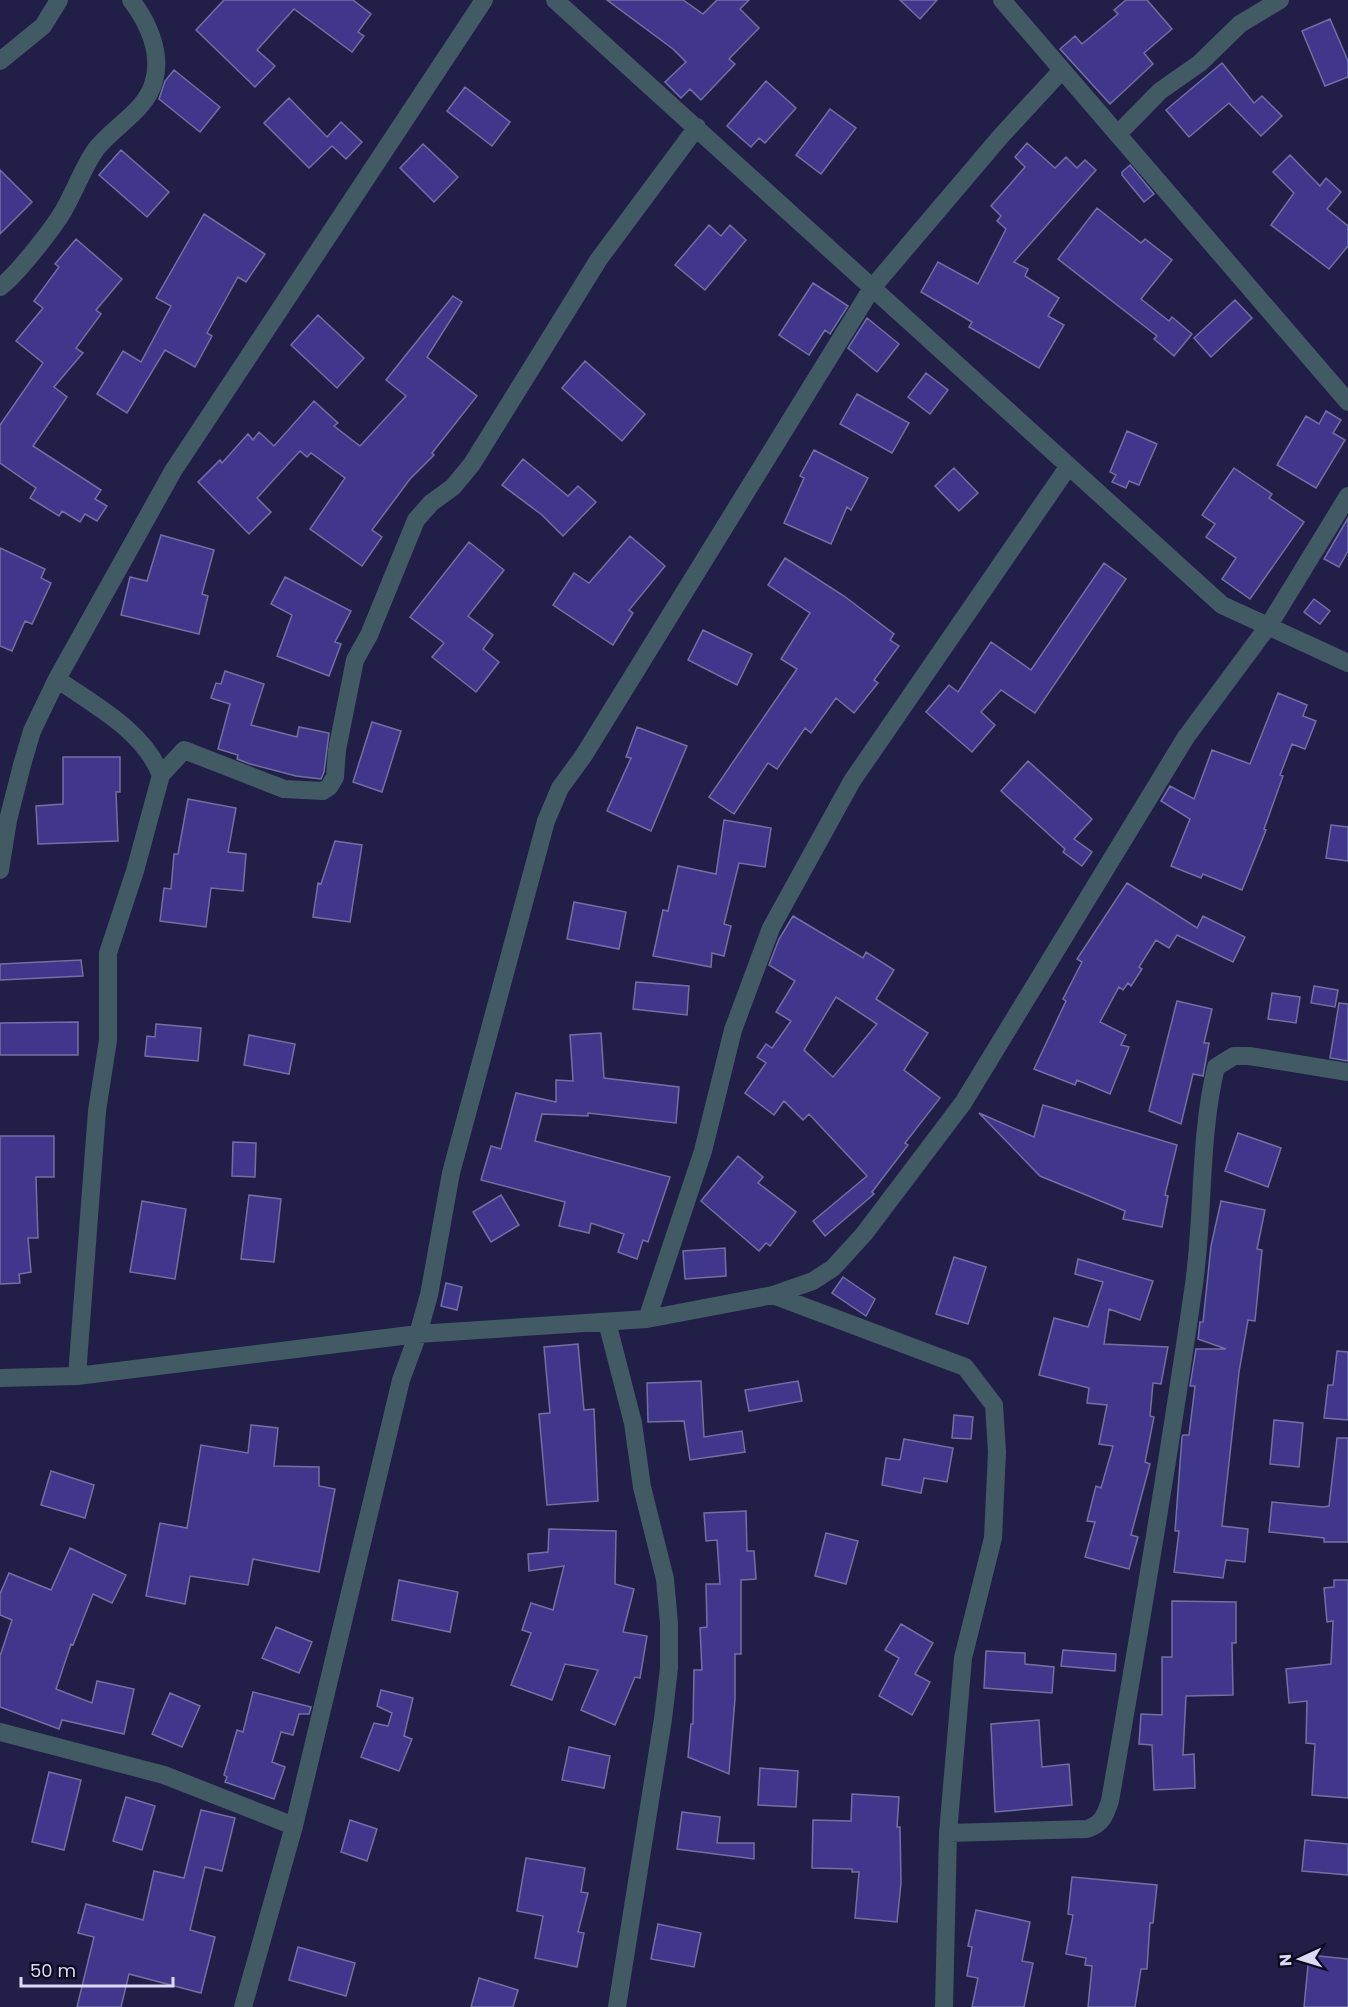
<svg xmlns="http://www.w3.org/2000/svg" width="1348" height="2007" viewBox="0 0 1348 2007" font-family="Poppins,sans-serif">
	<style>
		.building { fill: #40378c; stroke: #7071a2; stroke-width: 1.5; fill-rule: evenodd }
		.lines { fill: none; stroke-linecap: round; stroke-linejoin: round }
		.minor { stroke: #415a64; stroke-width: 18 }
	</style>
	<rect width="100%" height="100%" fill="#211e48"/>
	<path class="building" d="M224,0H353L371,14L358,32L364,36L352,52L294,9L257,50L275,66L255,87L196,30Z
		M607,0H683L703,14L717,0H749L740,9L759,28L729,59L735,64L701,100L690,89L681,98L665,82L686,62L673,49Z
		M900,0H937L920,19Z
		M1126,0H1147L1172,29L1144,53L1153,64L1110,104L1060,49L1075,36L1082,44L1118,14L1114,10Z
		M1330,19L1348,61V77L1325,86L1302,31Z
		M1222,63L1254,103L1262,96L1282,116L1261,136L1229,103L1189,137L1166,110Z
		M174,70L220,107L200,132L159,99L165,81Z
		M766,81L796,108L765,143L759,138L751,147L727,126Z
		M465,87L510,122L492,146L447,111Z
		M289,98L327,137L341,122L362,142L346,159L332,146L309,168L264,123Z
		M830,109L856,128L821,174L796,155Z
		M1027,143L1055,168L1066,157L1077,168L1085,160L1096,170L1014,262L1028,269L1025,276L1059,298L1048,316L1064,325L1039,368L969,327L972,322L921,292L938,262L978,284L1006,229L997,221L1001,216L991,206L1025,167L1015,157Z
		M423,144L458,177L434,202L400,168Z
		M121,150L169,192L147,217L99,175Z
		M1290,155L1320,186L1326,178L1341,192L1327,209L1348,226V246L1329,269L1271,225L1294,193L1273,172Z
		M1130,165L1154,194L1144,202L1122,175V172Z
		M0,170L32,202L0,234Z
		M1097,208L1141,243L1145,239L1172,260L1141,299L1169,321L1172,317L1192,334L1174,356L1154,339L1157,336L1058,259Z
		M204,214L265,254L246,282L238,277L207,333L212,336L195,367L165,350L127,413L97,394L123,351L141,362L171,306L156,298Z
		M709,225L721,236L730,225L746,240L705,290L675,265Z
		M76,239L122,279L96,310L101,314L76,348L83,353L54,387L67,397L33,446L101,490L95,499L107,506L97,521L85,514L80,522L62,511L59,516L30,498L36,488L0,463V425L43,363L16,341L43,308L34,301L59,267L55,264Z
		M813,283L848,306L830,334L825,330L809,355L779,335Z
		M453,296L462,302L427,357L477,396L432,453L434,455L410,479L372,530L382,537L362,566L310,529L345,478L311,453L307,457L300,451L257,498L271,512L249,534L198,482L220,460L222,463L248,434L253,440L259,432L274,446L314,401L338,423L334,426L360,446L406,396L386,380Z
		M1235,300L1252,318L1211,357L1194,338Z
		M318,315L364,358L337,388L291,345Z
		M867,318L899,344L877,372L848,348Z
		M585,361L645,414L622,441L562,388Z
		M926,373L948,390L930,414L908,397Z
		M857,394L909,423L892,453L840,424Z
		M1326,411L1341,420L1333,433L1345,440L1316,488L1277,465L1306,416L1319,424Z
		M1127,431L1157,444L1139,485L1129,481L1126,488L1112,482L1116,475L1110,472Z
		M814,450L868,478L851,510L847,507L831,544L784,523L804,478L800,476Z
		M523,459L568,496L578,486L596,502L563,536L542,515L502,485Z
		M954,468L978,493L959,511L935,486Z
		M1234,468L1272,494L1269,498L1304,522L1250,599L1222,579L1236,558L1206,537L1215,524L1202,515Z
		M1348,518V551L1339,567L1324,559Z
		M161,535L214,550L202,594L208,596L199,634L121,615L130,577L147,581Z
		M630,536L665,566L629,610L633,613L613,645L553,605L574,573L589,583Z
		M469,542L504,570L468,616L493,635L483,649L499,662L476,692L432,657L444,643L410,617Z
		M0,548L45,569L41,578L51,583L32,624L25,621L12,651L0,646Z
		M785,558L844,596L894,634L890,640L899,646L874,680L878,683L854,713L836,698L811,733L805,728L777,769L768,763L734,814L709,797L797,669L781,659L810,613L768,585Z
		M1104,563L1126,579L1035,713L1001,690L981,712L995,725L972,752L926,712L949,685L958,692L991,642L1031,670Z
		M285,577L351,611L335,642L341,644L329,676L277,656L292,615L271,604Z
		M1314,599L1330,611L1320,624L1304,612Z
		M703,630L752,654L737,685L688,660Z
		M225,671L264,684L251,725L297,737L299,727L329,733L324,772L321,779L296,776L250,764L237,759L238,755L218,749L230,704L211,698L216,683L221,684Z
		M1278,693L1307,705L1303,716L1316,721L1305,749L1292,744L1280,775L1283,776L1264,829L1266,830L1242,890L1203,874L1201,878L1171,866L1190,819L1161,801L1170,786L1194,799L1212,750L1250,764Z
		M372,722L401,731L382,792L353,782Z
		M637,727L687,746L651,831L607,811L631,758L626,757Z
		M63,757H120V792H116L118,841L38,844L36,806L63,804Z
		M1028,761L1092,819L1074,839L1092,852L1082,866L1063,852L1065,849L1001,791Z
		M188,799L236,808L228,852L246,854L243,891L211,888L206,927L160,921L164,888L171,889L174,854H178Z
		M724,820L771,828L765,867L739,863L724,924L731,926L724,956L712,953L711,967L653,956L663,910L668,911L678,866L716,874Z
		M1331,825L1348,827V861L1326,858Z
		M335,841L362,845L350,922L313,917L318,883L321,884Z
		M1127,883L1197,928L1203,916L1245,937L1233,962L1177,935L1169,948L1156,940L1139,967L1142,969L1131,986L1128,983L1123,990L1119,987L1100,1022L1126,1035L1121,1045L1129,1047L1110,1094L1077,1080L1075,1085L1034,1069L1066,1001L1063,999L1082,962L1077,959Z
		M574,902L626,912L619,949L567,939Z
		M793,916L863,958L866,952L894,970L876,999L928,1033L904,1070L940,1098L905,1143L908,1145L872,1192L874,1194L825,1236L813,1221L867,1176L809,1114L803,1120L784,1101L774,1115L745,1093L766,1063L757,1057L766,1044L772,1048L791,1021L776,1012L795,981L769,965L779,939ZM836,997L877,1024L833,1077L804,1050Z
		M81,960L83,976L0,980V964Z
		M636,982L689,986L687,1015L633,1009Z
		M1314,986L1338,990L1335,1007L1311,1003Z
		M1272,993L1300,997L1296,1023L1268,1019Z
		M1177,1001L1212,1009L1204,1043H1209L1203,1076L1193,1074L1181,1124L1149,1111Z
		M1339,1003L1348,1004V1061L1330,1058Z
		M78,1022V1055H0V1023Z
		M156,1024L201,1028L198,1061L145,1056L147,1036L155,1037Z
		M601,1033L604,1078L679,1087L676,1123L588,1113V1116L542,1114L535,1141L670,1177L648,1242L643,1240L637,1259L618,1252L624,1234L591,1223L589,1233L559,1226L565,1202L481,1180L491,1146L501,1149L516,1093L556,1102V1080L573,1081L570,1035Z
		M249,1035L295,1044L289,1074L244,1065Z
		M1043,1105L1177,1145L1165,1195L1168,1196L1162,1227L1123,1219L1125,1211L1040,1176L979,1113L1034,1137Z
		M1238,1133L1281,1148L1268,1187L1225,1171Z
		M0,1136H54V1177H36L38,1238H28L31,1272L19,1274L20,1283L0,1284Z
		M233,1142L256,1143L255,1177L232,1176Z
		M738,1156L763,1177L758,1183L796,1212L770,1246L766,1243L759,1251L701,1201Z
		M249,1195L281,1199L274,1262L241,1259Z
		M501,1195L519,1225L491,1242L473,1212Z
		M142,1201L186,1209L175,1279L130,1272Z
		M1221,1201L1265,1210L1257,1249L1262,1250L1255,1321L1248,1320L1239,1372L1222,1526L1248,1529L1245,1562L1226,1560L1223,1578L1174,1572L1179,1531H1175L1182,1437L1183,1435H1189L1195,1386H1190L1196,1349H1226L1198,1339L1200,1322H1203L1211,1246Z
		M725,1248L726,1276L685,1279L683,1251Z
		M954,1257L986,1267L968,1324L936,1314Z
		M1078,1259L1153,1281L1140,1320L1109,1309L1104,1344L1168,1347L1161,1384L1153,1383L1150,1416L1154,1417L1145,1462L1150,1464L1131,1535L1138,1537L1129,1569L1085,1557L1095,1522L1087,1521L1096,1486L1101,1488L1113,1446L1099,1444L1107,1405L1087,1403L1089,1388L1039,1375L1054,1318L1088,1327L1103,1282L1075,1274Z
		M843,1277L875,1299L866,1316L832,1293Z
		M446,1283L462,1287L457,1310L441,1306Z
		M578,1344L584,1410L594,1409L598,1501L547,1505L539,1414L550,1413L544,1347Z
		M1337,1351L1348,1352V1420L1324,1418L1328,1385H1333Z
		M701,1381L704,1437L742,1431L745,1452L690,1460L684,1421L648,1422L647,1383Z
		M798,1381L802,1401L749,1411L745,1390Z
		M954,1415L973,1417L971,1439L952,1438Z
		M1274,1420L1303,1423L1299,1467L1270,1464Z
		M251,1425L278,1428L274,1466L319,1467V1486L335,1489L319,1572L253,1559L248,1585L190,1576L185,1604L146,1596L160,1523L187,1528L201,1445L248,1453Z
		M1337,1438H1348V1542H1324V1538L1269,1532L1272,1502L1323,1507L1329,1506Z
		M904,1439L953,1448L947,1482L924,1478L921,1493L882,1485L886,1458L900,1460Z
		M51,1471L94,1485L85,1518L41,1505Z
		M746,1511L747,1551H754L756,1579L741,1580V1654H735V1699L729,1774L688,1757L691,1724H693L694,1670H702L700,1628L707,1627L706,1584H720L717,1540L706,1541L704,1513Z
		M549,1529L616,1531L615,1584L634,1589L623,1632L647,1636L640,1678L635,1677L615,1725L581,1710L598,1670L565,1664L552,1700L511,1685L531,1633L522,1630L531,1603L553,1610L564,1566L529,1571L528,1554L548,1552Z
		M826,1533L858,1541L846,1584L815,1576Z
		M70,1548L126,1575L112,1603L93,1594L73,1645L71,1644L56,1689L92,1703L97,1681L134,1689L124,1734L62,1720L59,1729L0,1707V1656L12,1620L0,1615V1594L9,1573L51,1590Z
		M399,1580L458,1592L450,1632L392,1620Z
		M1334,1580H1348V1798L1312,1795L1315,1744L1306,1743L1307,1701L1289,1703L1286,1669L1331,1664L1333,1621L1327,1622L1324,1588L1334,1587Z
		M1172,1601L1236,1602V1643H1232L1233,1695L1186,1696L1183,1755L1194,1754L1195,1788L1154,1790L1152,1745L1139,1744L1141,1714L1162,1715V1657H1172Z
		M901,1624L933,1643L915,1674L930,1682L912,1715L879,1696L899,1658L885,1650Z
		M276,1627L312,1642L299,1673L262,1658Z
		M1063,1650L1116,1654L1115,1671L1061,1666Z
		M986,1651L1025,1653V1664L1054,1667L1052,1693L984,1688Z
		M381,1690L413,1698L404,1736L412,1739L399,1771L361,1757L374,1723L388,1726L392,1713L377,1706Z
		M253,1692L311,1707L309,1714H299L293,1735L281,1732L272,1762L285,1767L274,1799L225,1782L227,1777L224,1775L237,1730L243,1732Z
		M170,1693L200,1706L182,1747L152,1734Z
		M1039,1720L1042,1767L1069,1764L1072,1805L995,1812L991,1724Z
		M569,1747L610,1756L604,1788L562,1780Z
		M760,1768L798,1771L796,1807L758,1805Z
		M49,1772L81,1780L64,1850L32,1842Z
		M852,1794L899,1797L897,1827H900L901,1883L897,1922L855,1918L859,1872H852V1869L812,1868L813,1820L851,1821Z
		M126,1797L155,1806L142,1850L113,1841Z
		M201,1810L235,1818L222,1871L205,1867L190,1930L215,1937L201,1993L129,1974L121,2007H77L94,1937L78,1933L86,1904L143,1920L154,1871L184,1878Z
		M682,1812L720,1817L717,1843H754V1859L677,1849Z
		M350,1820L377,1829L367,1861L341,1852Z
		M1305,1840L1348,1844V1875L1302,1871Z
		M526,1858L585,1868L581,1892L588,1893L578,1932L584,1933L577,1967L535,1958L543,1916L517,1911Z
		M1072,1877L1157,1885L1153,1923H1150L1147,1969H1141L1135,2007H1088L1092,1966L1085,1965L1086,1958L1066,1954L1073,1915L1068,1914Z
		M976,1910L1030,1922L1022,1961L1033,1963L1024,2007H972L978,1978L967,1976L972,1947L968,1946Z
		M658,1924L701,1933L694,1967L651,1959Z
		M298,1947L355,1963L346,1996L289,1980Z
		M1309,1955L1348,1959V2007H1304Z
		M479,1978L518,1990L513,2007H471Z"/>
	<g class="lines">
		<path class="minor" d="M555,0L1222,605L1348,663
			M1002,0L1348,402
			M0,61L43,26L59,0
			M1118,134L1160,91L1200,63L1240,24L1280,0
			M0,287C16,276 57,224 66,206C76,188 84,166 96,149C114,126 147,110 154,81C162,53 148,22 131,0
			M57,679C95,706 143,730 161,775L135,871L108,953V1040L97,1111L77,1376
			M161,775L184,750L284,789L323,791L329,787L335,777L337,750L355,660L369,635L416,520L431,503L453,487L472,464L599,259L697,127
			M0,870L8,820L22,765L32,731L57,679L173,471L484,0
			M773,1295L965,1367L994,1405L997,1452L993,1538L963,1658L948,1833L944,2007
			M647,1319L703,1151L733,1030L771,928L852,781L1068,467
			M607,1322L633,1423L642,1487L665,1579L669,1623V1668L663,1719L617,2007
			M0,1378L77,1376L418,1334L647,1319L773,1295L813,1281L833,1268L864,1234L963,1103L1186,737L1269,625L1348,496
			M0,1732L164,1775L294,1826
			M948,1833L1087,1829C1102,1824 1105,1816 1110,1801C1140,1629 1169,1457 1194,1284C1204,1213 1199,1137 1216,1067L1234,1056H1249L1348,1072
			M243,2007L294,1826L401,1380L418,1334L429,1295L451,1173L546,821L560,788L584,755L872,288L1001,136L1062,70"/>
	</g>
	<g transform="translate(1300 1959) rotate(266)" stroke="#0c0b1e" stroke-width="4.5" paint-order="stroke">
	<path d="M0-4.5L10 22L0 15L-10 22Z" fill="#dadcf7"/>
	<text y="-9" font-size="16" font-weight="bold" text-anchor="middle" fill="#dadcf7">N</text>
	</g>
	<path d="M21 1977v9h152v-9" fill="none" stroke="#dadcf7" stroke-width="3"/>
	<text x="30" y="1977" font-size="18" fill="#dadcf7" stroke="#0c0b1e" stroke-width="4.5" paint-order="stroke">50 m</text>
</svg>
